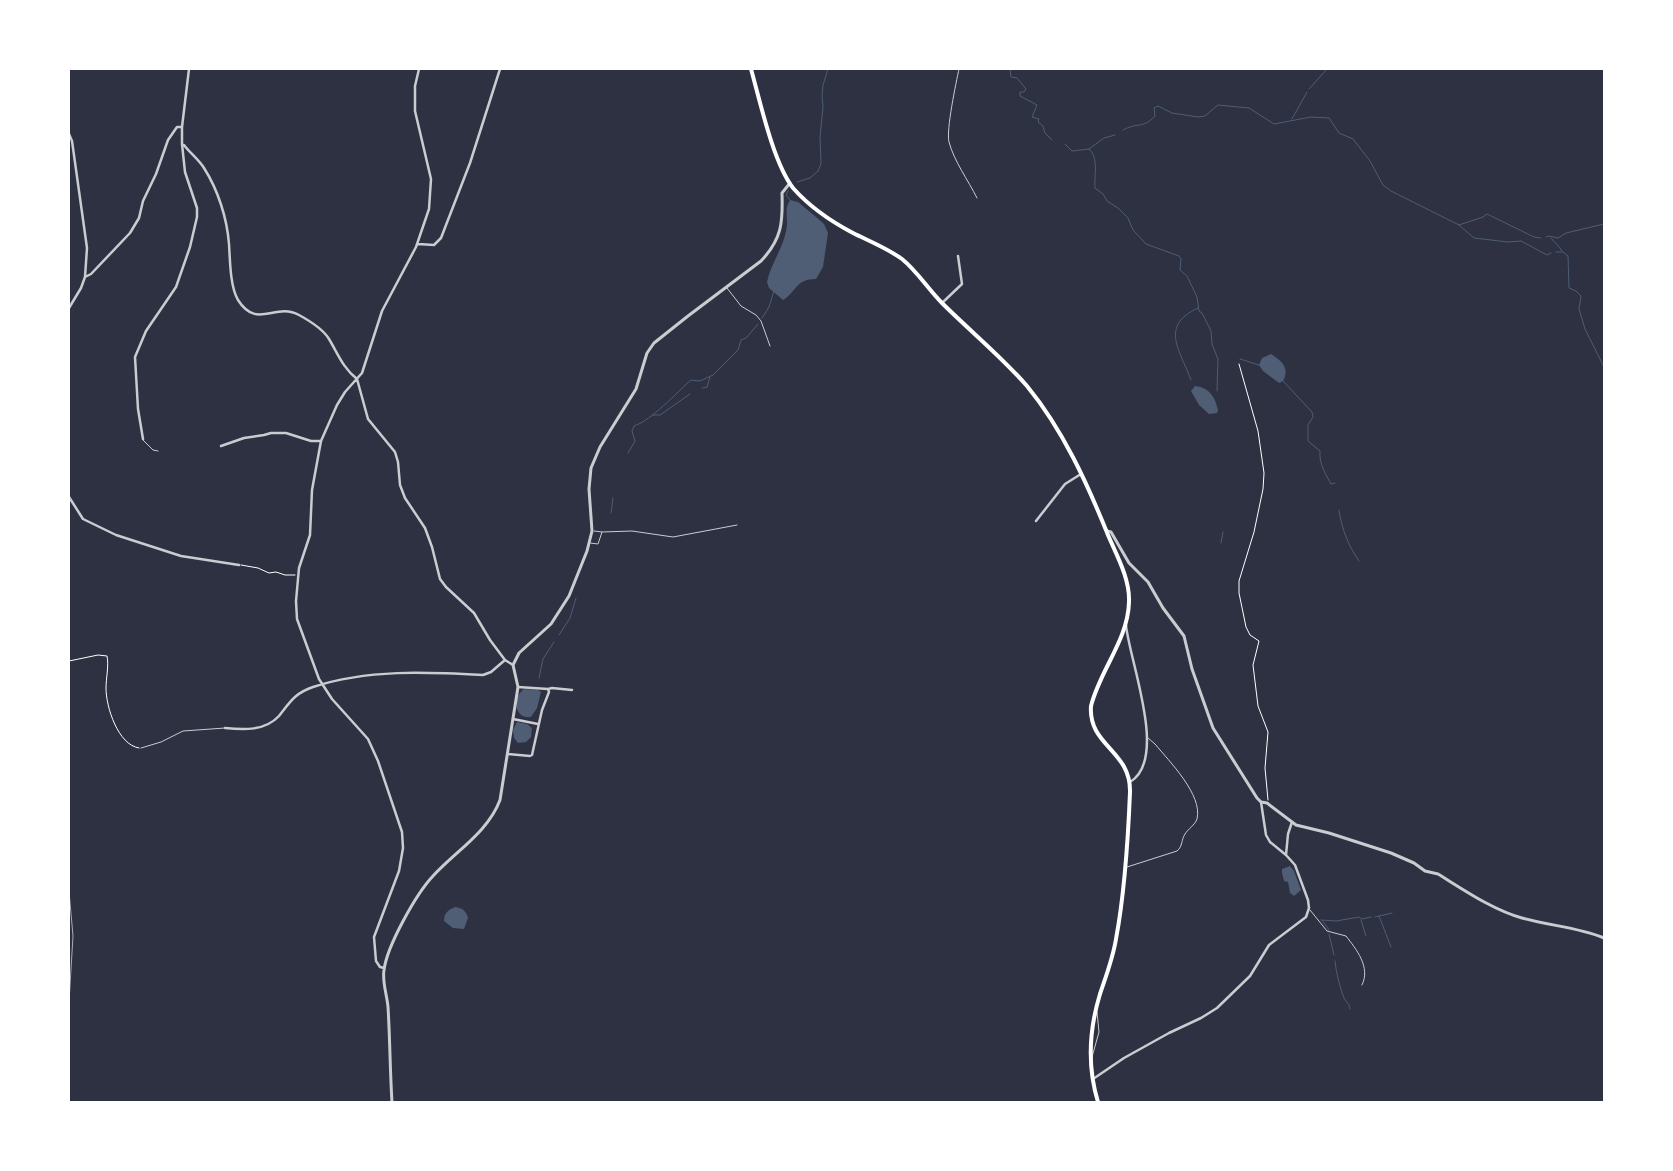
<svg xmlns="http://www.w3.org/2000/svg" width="1673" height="1171" viewBox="0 0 1673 1171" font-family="'Alegreya Sans',sans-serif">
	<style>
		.water { fill: #4f5d75 }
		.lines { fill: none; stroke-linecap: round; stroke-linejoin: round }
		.stream { stroke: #4f5d75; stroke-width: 1 }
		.path { stroke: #fff; stroke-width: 1 }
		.service { stroke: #caccd0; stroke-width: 1 }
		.minor { stroke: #caccd0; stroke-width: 2.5 }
		.tertiary { stroke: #caccd0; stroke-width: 3 }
		.primary { stroke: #fff; stroke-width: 4 }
		.rail { stroke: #abadb3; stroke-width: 1 }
	</style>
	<rect width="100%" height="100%" fill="#2d3142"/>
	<path class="water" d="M790,200L798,202L816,217L824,224L828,233L823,267L816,279C795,279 797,292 783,300L769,288L767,282C771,262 786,245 787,223C787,215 785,208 790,200Z
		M1271,354C1282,361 1290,368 1283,381L1279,383L1263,371L1259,365L1262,358Z
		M1195,386C1210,388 1215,397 1218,410L1217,413L1209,414L1199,405L1191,391Z
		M524,689L538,690L541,692L537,708L531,717C514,719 512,698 524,689Z
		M517,722L527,724L532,728L531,737L526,742L518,743L514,738L513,730Z
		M1290,866L1294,871L1301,890L1294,896L1290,893L1288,882L1284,881L1282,873V869Z
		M455,907C463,908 466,911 468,918L464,929L453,928L444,921C444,913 448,910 455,907Z"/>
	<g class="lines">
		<path class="stream" d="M1010,69L1011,77L1017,78L1026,89L1024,92H1020V96L1037,105L1032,117L1039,119L1038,122L1043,126L1045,133L1052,140
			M1309,89L1327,69
			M1292,119L1307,92
			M1123,130C1137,122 1143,129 1155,116L1154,108L1158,106L1172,113L1198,117L1205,116L1218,105L1249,108L1274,124L1311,117L1329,118L1339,133L1353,139L1370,161L1383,185L1391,191L1459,225L1483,217L1487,214L1534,237L1541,238
			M1065,144L1072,151L1089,149C1099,158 1094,176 1095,188L1103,194L1107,201L1118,208L1128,218L1133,230L1146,244L1179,256L1181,259L1180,270L1187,276L1197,297L1199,311L1202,313L1211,331L1212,344L1218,359L1217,391
			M1089,149L1104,138L1115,135
			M797,182L810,178L818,171L821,164L820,137L823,107L822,96L823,85L828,69
			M788,191L786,195L790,200
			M1459,225L1474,238L1508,242L1521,241L1547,255L1551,253
			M1546,237L1549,236L1558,238L1566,233L1604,224
			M1551,238C1555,243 1559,246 1562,251
			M1556,252H1563L1568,256L1569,288L1576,291L1581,296L1579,309L1585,329L1604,367
			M762,318L769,307L774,291
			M1240,359L1259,365
			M1191,380C1180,350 1159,326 1198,308
			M1283,381L1312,412L1313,417L1308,425V441L1320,451C1319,464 1325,473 1331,484L1335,483
			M702,388L707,387L710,377
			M652,415H660L690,394
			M628,453L635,441L632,431L634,426C652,420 676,393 691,380L700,381L713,375L738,350L741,340L746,338L758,324
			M1339,510C1342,530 1348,545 1359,561
			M611,513L613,498
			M1221,543L1223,532
			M559,635L570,618L576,598
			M539,678L543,659L554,642
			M1379,916L1391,947
			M1375,917L1392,913
			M1321,920L1336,921L1359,917L1362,919L1371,917
			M1322,920L1329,930
			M1361,920L1366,936
			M1329,934L1334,955
			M1335,961C1336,972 1340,988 1344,998C1347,1003 1349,1003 1350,1009"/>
		<path class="path" d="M1239,364L1258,431L1264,473L1263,489L1254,532L1239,581V593L1246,627L1250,635L1259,641L1253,665L1258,706L1268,732L1265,768L1268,800
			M241,565L258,568L269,573L276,572L285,575H295
			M69,661L98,655L107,656C109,666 106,678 106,688C106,707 118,745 139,748"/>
		<path class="service" d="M959,69C956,83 946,130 949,142C954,161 968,180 977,198
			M727,288L741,306L756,315L761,321L770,346
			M143,440L153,450L158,451
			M602,532L632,531L673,537L737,525
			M590,543L598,544L602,532L594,531
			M141,748L161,742L183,731L225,728
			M1127,867L1177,851C1183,846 1181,840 1185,834C1188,829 1195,825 1197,819C1203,795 1169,761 1155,744L1148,738
			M1310,910L1327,931L1346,936C1356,949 1371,967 1362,985
			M1092,1057L1099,1032L1097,1012"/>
		<path class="minor" d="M189,69L182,127V144L184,145C190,153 199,160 204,168C218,190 227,218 229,244C230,259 230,287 238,300C257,330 275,302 299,315C310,321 323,329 329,339C338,354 343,368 357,379
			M69,134L72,141L87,248L85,277L81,288L69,308
			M418,244L434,245L441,238L470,163L500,69
			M85,277L91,274L130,233L139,218L143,201L156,174L168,140L177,127H182
			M942,303L962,284L958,256
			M357,379L368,419L395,452L398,462L400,485L405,498L425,528L432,547L440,579L446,587L474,613L490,640L505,660L513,665
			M143,439L138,409L135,357L146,331L176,287L190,247L197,217V208L185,172L182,144
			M221,446L244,438L264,435L271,433H286L311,441H321
			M69,497L83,519L116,535L181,556L239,565
			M1036,521L1065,484L1081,474
			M1126,625C1129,660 1169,759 1130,782
			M548,689L552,688L572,690
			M513,719L538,724
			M225,728C244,730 265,731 279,716C290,702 295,693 313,687C368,669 426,672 483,675L491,672L505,660
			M508,754L530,756L532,755L542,710L549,692L548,689L518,687
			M1261,802L1266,835L1270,842L1286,855
			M384,968L380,967L376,961L374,937L399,871L403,848L402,832L378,761L368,739L332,699L319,679L297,619L296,601L299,568L310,535L312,490L321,441L337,405L345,392L362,373L382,311L416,247L429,209L431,179L415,111V86L419,69
			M1093,1079L1124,1058L1169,1033L1201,1018L1217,1008L1250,976L1269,945L1306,917L1309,908L1308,900L1295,865L1286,855L1288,834L1292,822"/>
		<path class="tertiary" d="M1107,531L1111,532L1129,563L1148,582L1163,608L1184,636L1192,669L1213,728L1257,798L1261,802L1267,803L1296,825L1329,833L1391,853L1414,863L1425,871L1438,874C1464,890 1493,910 1522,918C1550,926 1578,927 1604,938
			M392,1102C390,1071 390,1039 388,1007C387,995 382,982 384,970C387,946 416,894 433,876C456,851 488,832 500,800L518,687L513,665L519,653L551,624L569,596L587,551L592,531L589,489L591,468L600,447L636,389L647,353L654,343L688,316L761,261C782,239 783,222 782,193L790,183"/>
		<path class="primary" d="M751,69C760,101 773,162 793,188C809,206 832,222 853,233C869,241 887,248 902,259C917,271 928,289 942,303C970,331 1001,356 1027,386C1063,430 1087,483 1108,535C1117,556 1130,579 1129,602C1128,640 1100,670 1091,706C1088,746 1131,750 1130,792C1128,841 1125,891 1116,939C1113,958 1106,976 1100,994C1089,1030 1087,1066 1098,1102"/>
		<path class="rail" d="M69,891L73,936L69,1002"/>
	</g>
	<rect width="1673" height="1171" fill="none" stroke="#ffffff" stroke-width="140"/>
</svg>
